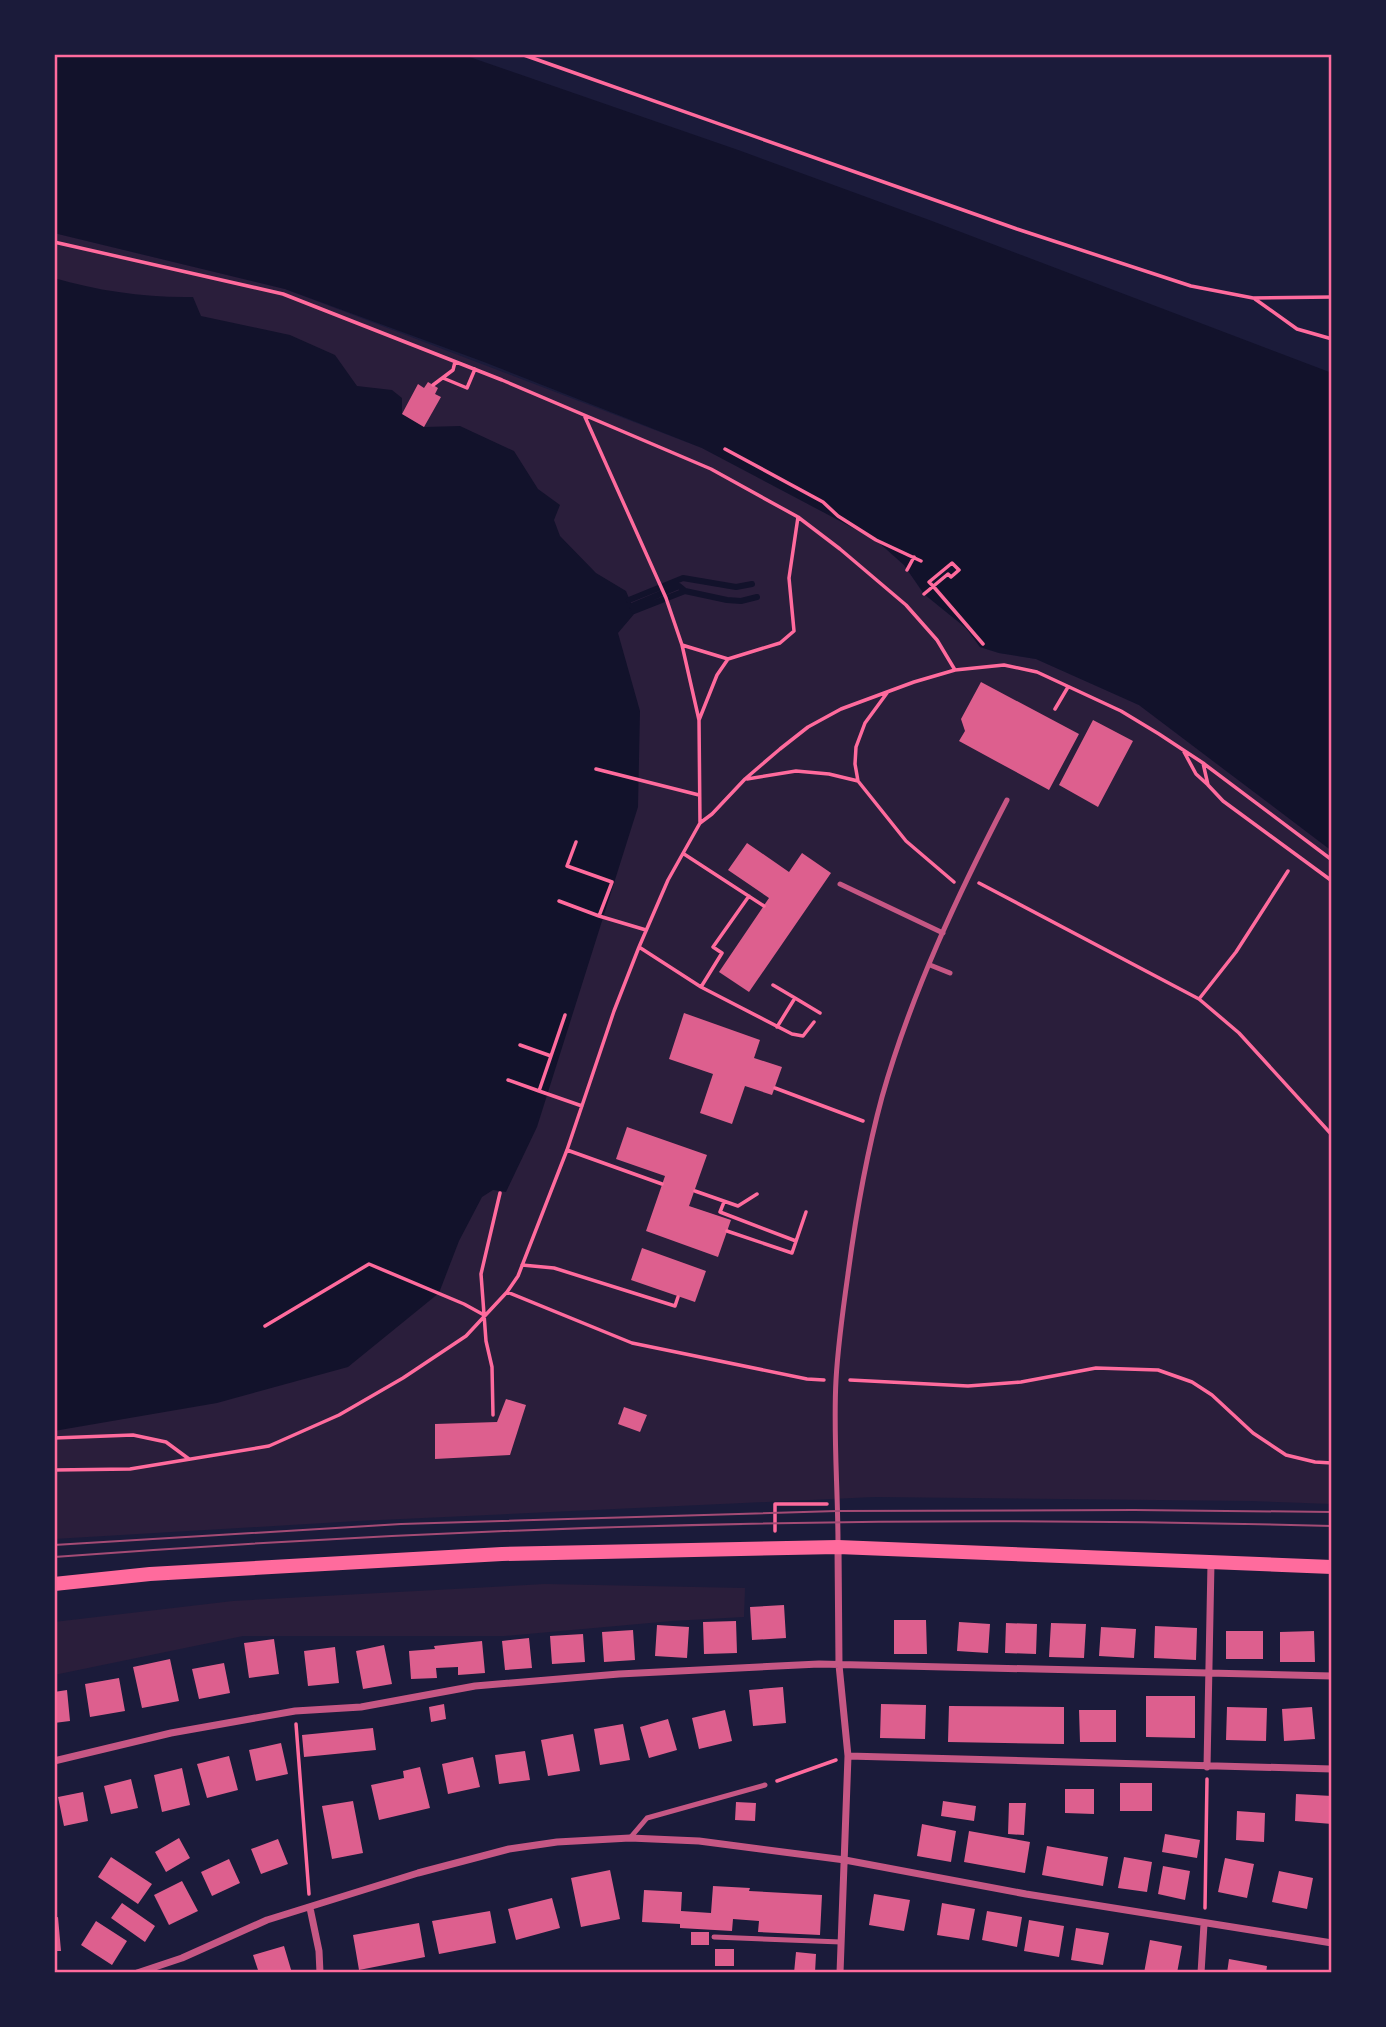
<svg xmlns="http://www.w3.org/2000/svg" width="1386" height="2027" viewBox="0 0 1386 2027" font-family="Quicksand,sans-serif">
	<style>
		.green { fill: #2a1e3b }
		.water { fill: #12122b }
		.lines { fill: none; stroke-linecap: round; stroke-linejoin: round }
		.stream { stroke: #12122b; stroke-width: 6 }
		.building { fill: #dd5f8e }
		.path { stroke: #ff6b9d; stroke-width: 3.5 }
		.service { stroke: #c65784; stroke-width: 5 }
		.minor { stroke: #c65784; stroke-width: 7 }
		.secondary { stroke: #ff6b9d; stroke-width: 14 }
		.tram { stroke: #a44b75; stroke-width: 2 }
		.neatline { fill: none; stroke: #ff6b9d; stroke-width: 2.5 }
	</style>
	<rect width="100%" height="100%" fill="#1b1b3a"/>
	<path class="green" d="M54,233L285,289L702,448L876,540L904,565L924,594L966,628L980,647L999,653L1036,659L1139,705L1332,851V1504L1250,1501L874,1497L358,1521L54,1539Z
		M545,1584L745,1588L744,1617L672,1621L504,1636H243L54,1675V1622L233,1601Z"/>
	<path class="water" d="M54,54H461L741,151L932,221L1332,373V851L1139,705L1036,659L999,653L980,647L966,628L924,594L904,565L876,540L702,448L484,362L285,289L54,233Z
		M54,278C98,291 148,298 193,297L201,316L290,335L335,355L357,386L392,390L402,398V414L424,427L460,426L514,451L538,489L560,505L554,520L560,536L596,573L626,591L635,613L618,633L640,711L638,807L537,1127L506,1192L493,1190L482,1197L459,1241L439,1293L348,1367L217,1403L54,1431Z"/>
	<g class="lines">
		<path class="stream" d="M629,600L683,578L736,587L752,584
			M632,606L679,586L685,591
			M634,611L685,591L727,600L741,601L757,597"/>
	</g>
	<path class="building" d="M428,382L438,388L435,394L441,397L424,427L402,414L418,384L424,388Z
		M981,682L1079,734L1049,790L959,741L965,731L961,719Z
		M1093,720L1133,741L1098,807L1059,785Z
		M747,843L789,872L802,853L831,873L749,992L719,972L769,898L728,870Z
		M684,1013L760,1040L754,1058L782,1067L772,1095L745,1086L732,1124L700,1113L713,1074L669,1059Z
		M627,1127L707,1155L689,1206L731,1220L718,1257L646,1231L665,1176L616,1159Z
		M642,1248L706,1271L695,1302L631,1280Z
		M506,1399L526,1405L510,1455L435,1459V1424L497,1422Z
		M624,1407L647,1415L640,1432L618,1424Z
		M784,1605L786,1638L752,1640L750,1607Z
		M894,1620H926L927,1654H894Z
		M736,1621L737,1653L704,1654L703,1622Z
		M959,1622L990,1624L988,1653L957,1651Z
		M1006,1623L1037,1624L1036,1654L1005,1653Z
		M1051,1623L1086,1624L1084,1658L1049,1657Z
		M657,1625L689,1627L687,1658L655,1656Z
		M1155,1626L1197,1628L1196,1660L1154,1658Z
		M1101,1627L1136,1629L1134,1658L1099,1656Z
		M633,1630L635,1660L604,1662L602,1632Z
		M1226,1631H1263V1659H1226Z
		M1314,1631L1315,1662H1280V1632Z
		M583,1634L585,1662L552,1664L550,1636Z
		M529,1638L532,1668L505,1670L502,1641Z
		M274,1639L279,1674L249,1678L244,1643Z
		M482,1641L485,1673L458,1675V1667L436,1668L437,1678L411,1679L409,1651L435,1649L434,1646Z
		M384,1645L392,1684L363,1689L356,1651Z
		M335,1647L339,1683L308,1686L304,1651Z
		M170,1659L179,1701L142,1708L133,1667Z
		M224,1663L230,1693L199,1699L192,1669Z
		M119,1678L125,1711L90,1717L85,1684Z
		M783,1687L786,1723L753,1726L749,1690Z
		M67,1690L70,1721L54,1723V1692Z
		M1146,1696H1195V1738L1146,1737Z
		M444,1704L446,1719L431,1722L429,1707Z
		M881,1704L926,1705L925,1739L880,1738Z
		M949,1706L1064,1707V1744L948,1742Z
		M1227,1707L1267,1708L1266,1741L1226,1740Z
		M1312,1707L1315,1739L1284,1741L1282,1709Z
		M725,1710L732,1741L699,1749L692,1718Z
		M1079,1710H1116V1742H1080Z
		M668,1719L677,1750L649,1758L640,1727Z
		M623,1724L630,1760L600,1765L594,1729Z
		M373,1728L376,1750L304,1757L302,1735Z
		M573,1734L580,1771L548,1776L541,1740Z
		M281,1743L288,1774L256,1781L249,1750Z
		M525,1751L530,1780L499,1784L495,1755Z
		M229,1756L238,1790L207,1798L197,1764Z
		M473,1757L480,1787L448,1794L442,1764Z
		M420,1767L430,1808L379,1820L371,1785L404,1778L403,1771Z
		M182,1768L190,1805L162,1812L154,1775Z
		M131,1779L138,1808L111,1814L104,1786Z
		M1120,1783H1152V1811H1120Z
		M1065,1789H1094V1814L1065,1813Z
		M83,1792L88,1821L64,1826L58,1797Z
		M1296,1794L1332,1796V1824L1295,1821Z
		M353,1801L363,1853L332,1859L322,1806Z
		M943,1801L976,1806L974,1821L941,1816Z
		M736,1802L756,1803L755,1821L735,1820Z
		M1009,1803H1026L1024,1835L1008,1834Z
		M1237,1811L1265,1813L1264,1842L1236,1840Z
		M922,1824L956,1831L951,1862L917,1856Z
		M969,1831L1030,1842L1025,1873L964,1862Z
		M1165,1834L1200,1840L1197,1858L1162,1852Z
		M179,1838L190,1858L166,1872L155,1852Z
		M278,1839L288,1864L261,1874L251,1849Z
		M1047,1846L1108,1857L1103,1886L1042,1875Z
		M111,1857L152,1884L138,1904L98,1877Z
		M1124,1857L1152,1862L1147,1892L1118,1888Z
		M1225,1858L1254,1864L1247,1898L1218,1892Z
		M229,1859L240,1883L212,1896L201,1872Z
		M1163,1866L1190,1871L1185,1900L1158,1894Z
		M610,1870L620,1919L581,1927L571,1878Z
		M1279,1871L1313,1878L1307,1909L1272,1902Z
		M182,1881L198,1911L169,1925L154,1895Z
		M713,1886L750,1888L749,1891L822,1895L820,1935L758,1932L759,1921L733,1919L732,1931L680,1928V1924L642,1922L644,1890L682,1892L681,1911L711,1913Z
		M874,1894L910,1900L904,1931L869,1925Z
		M552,1898L560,1928L516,1940L508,1909Z
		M122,1903L155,1926L145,1942L111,1918Z
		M942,1903L975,1909L969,1940L937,1935Z
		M490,1911L496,1943L439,1954L432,1921Z
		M987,1911L1022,1917L1017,1947L982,1940Z
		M58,1917L61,1951H54V1918Z
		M1029,1920L1064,1926L1059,1957L1024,1951Z
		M96,1921L127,1941L112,1965L81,1945Z
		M419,1923L425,1957L359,1970L353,1935Z
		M1076,1928L1109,1933L1103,1965L1071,1960Z
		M691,1932H709V1945H691Z
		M1150,1940L1182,1946L1177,1973H1144Z
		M284,1946L292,1973H259L253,1955Z
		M715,1949H734V1966H715Z
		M796,1952L816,1954L815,1973H794Z
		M1229,1959L1267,1966L1266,1973H1227Z"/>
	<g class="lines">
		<path class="path" d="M521,54L1017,229L1191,286L1253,298L1332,297
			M54,242L283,294L502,380L711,469L798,517L840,549L906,605L937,640L955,670
			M1255,299L1297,329L1332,339
			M443,378L467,388L475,369
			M433,385L453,370L455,362
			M585,417L666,598L682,645L699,720L700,823
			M725,449L823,502L838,516L876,540L921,561
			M907,570L914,557
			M924,594L948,574L951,577L959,570L952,563L929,582L933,586L983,644
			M682,645L728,659L780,643L794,631L789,578L798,517
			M887,693L865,723L856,747L855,764L858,781L906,841L954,882
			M1055,709L1068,687
			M699,720L717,675L728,659
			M1183,750L1196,774L1207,784
			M1203,763L1208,785L1223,801L1332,881
			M596,769L699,795
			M747,779L796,771L829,774L858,781
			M684,854L764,906
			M979,883L1199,999L1239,1033L1332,1135
			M559,901L599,916L612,882L567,866L576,842
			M599,916L646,930
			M639,947L701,987L792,1034L803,1036L814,1022
			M773,985L795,998
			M701,987L722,953L713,947L749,896
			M1199,999L1236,952L1288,871
			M777,1027L795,998L820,1013
			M551,1056L565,1015
			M508,1080L539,1091L551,1056L520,1045
			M775,1088L863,1121
			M539,1091L582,1106
			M567,1150L662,1184
			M695,1191L738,1206L757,1194
			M724,1202L720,1212L796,1241
			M727,1231L792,1253L806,1212
			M522,1265L554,1268L675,1306L678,1297
			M507,1292L632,1343L807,1379L824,1380
			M265,1326L369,1264L464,1304L484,1315
			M850,1380L968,1386L1021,1382L1096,1368L1158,1370L1192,1382L1212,1395L1253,1433L1286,1455L1315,1462L1332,1463
			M493,1415L492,1367L486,1341L481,1274L500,1193
			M54,1438L133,1435L166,1442L189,1459
			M54,1470L130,1469L269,1446L339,1415L403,1378L466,1336L507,1292L518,1276L567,1150L614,1011L639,947L668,880L700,823L712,814L745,779L780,749L808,727L841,709L914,682L955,670L1004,665L1037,672L1121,711L1159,734L1203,763L1332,860
			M775,1531V1504H827
			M296,1724L309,1894
			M777,1781L836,1760
			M1205,1908L1207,1779"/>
		<path class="service" d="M840,884L943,933
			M930,965L950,973
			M838,1544C838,1489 833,1434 836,1380C838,1344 843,1309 848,1274C856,1214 866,1156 882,1097C911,994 958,894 1007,800
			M630,1838L647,1818L765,1785
			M714,1937L841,1942"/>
		<path class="minor" d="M838,1547L839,1665L848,1756L840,1973
			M848,1756L1332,1769
			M54,1761L171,1733L295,1711L361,1707L475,1686L619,1674L819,1664L1332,1676
			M1207,1767L1211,1563
			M310,1908L319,1951L320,1973
			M137,1973L182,1958L267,1920L418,1873L509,1849L557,1842L630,1838L699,1841L845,1860L1026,1894L1332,1943
			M1201,1973L1204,1924"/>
		<path class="secondary" d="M54,1584L150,1574L502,1554L838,1547L1332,1567"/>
		<path class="tram" d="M54,1545L401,1524L837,1511L1134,1510L1332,1512
			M54,1557C479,1525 906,1514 1332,1526"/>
	</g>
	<rect width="1386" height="2027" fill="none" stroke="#1b1b3a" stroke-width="112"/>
	<rect x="56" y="56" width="1274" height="1915" class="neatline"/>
</svg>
